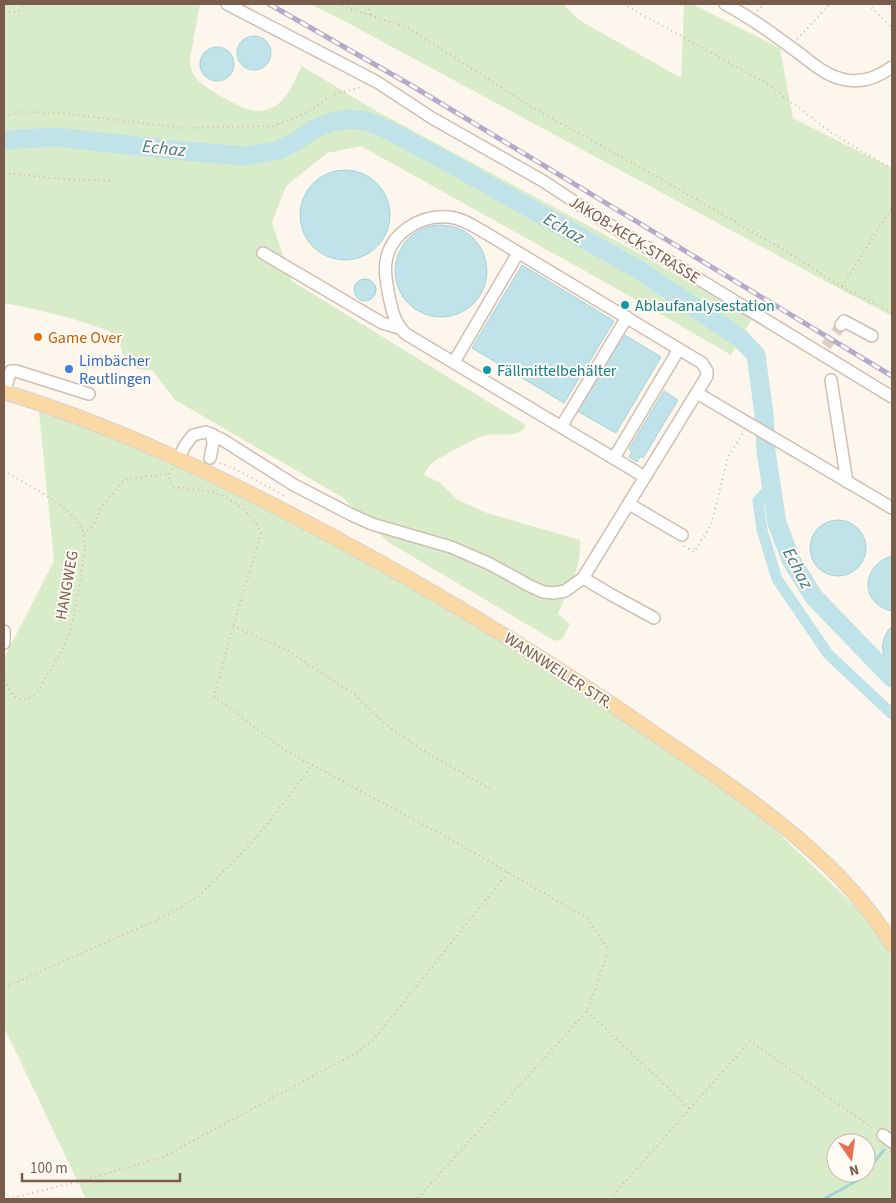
<svg xmlns="http://www.w3.org/2000/svg" width="896" height="1203" viewBox="0 0 896 1203" font-family="'Source Sans 3',sans-serif">
	<style>
		.green { fill: #d8ecc9; fill-rule: evenodd }
		.water { fill: #bfe3e8; stroke: #a5d3da }
		.lines { fill: none; stroke-linecap: round; stroke-linejoin: round }
		.stream { stroke: #a5d3da; stroke-width: 3 }
		.canal { stroke: #bfe3e8; stroke-width: 11 }
		.river { stroke: #bfe3e8; stroke-width: 19 }
		.minor-tunnel { stroke: #dcd0c4; stroke-width: 11; stroke-dasharray: 11 5.5; stroke-linecap: butt }
		.minor-casing { stroke: #d1beb0; stroke-width: 14 }
		.major-casing { stroke: #dad1cd; stroke-width: 16 }
		.path { stroke: #d9b8a5; stroke-width: 2; stroke-dasharray: 1 4; stroke-linecap: butt }
		.minor { stroke: #fff; stroke-width: 11 }
		.major { stroke: #fbd9a5; stroke-width: 14 }
		.rail-casing { stroke: #b9a8c9; stroke-width: 5 }
		.rail { stroke: #fffaf3; stroke-width: 3; stroke-dasharray: 9; stroke-linecap: butt }
		.culture-dot { fill: #0f9aa8; stroke: #fffaf3; stroke-width: 2 }
		.food-dot { fill: #e8710a; stroke: #fffaf3; stroke-width: 2 }
		.shop-dot { fill: #3f7fe0; stroke: #fffaf3; stroke-width: 2 }
		.labels { text-anchor: middle; stroke-width: 4; stroke-linejoin: round; paint-order: stroke }
		.street-label { font-size: 16px; fill: #7a5c4d; stroke: #fffaf3 }
		.culture-label { font-size: 16px; fill: #0d838f; stroke: #fffaf3; text-anchor: start }
		.food-label { font-size: 16px; fill: #c56008; stroke: #fffaf3; text-anchor: start }
		.shop-label { font-size: 16px; fill: #366cbe; stroke: #fffaf3; text-anchor: start }
		.water-label { font-size: 18px; font-style: italic; fill: #437c86; stroke: #fffaf3 }
	</style>
	<rect width="100%" height="100%" fill="#fdf6ec"/>
	<path class="green" d="M4,4H200L190,59C190,66 191,71 195,77C202,87 243,110 255,111C262,111 271,109 277,105C289,96 295,79 302,66L371,108L644,256L752,319L731,355L619,290L361,146L327,153L286,186L272,223L292,281L526,425C519,440 499,432 486,435C479,436 434,460 430,465C428,468 426,472 424,475L439,482L458,500L487,513L580,540C582,566 568,590 558,614L570,624L562,639L555,641L388,542L342,497L175,400L152,370C112,371 130,347 112,333C107,329 99,328 94,326C64,315 35,309 4,303Z
		M310,4H563L579,20L681,78L684,4H692L780,48L793,118L892,168V316L840,289L348,23Z
		M38,402L109,427L438,597L612,710L753,809L857,908L883,939L892,957V1199H86L4,1027V658L54,561ZM836,1143H866V1173H836Z"/>
	<path class="water" d="M237 53a17 17 0 1 1 34 0a17 17 0 1 1-34 0Z
		M200 64a17 17 0 1 1 34 0a17 17 0 1 1-34 0Z
		M300 215a45 45 0 1 1 90 0a45 45 0 1 1-90 0Z
		M395 271a46 46 0 1 1 92 0a46 46 0 1 1-92 0Z
		M522,265L614,321L564,403L472,348Z
		M354 290a11 11 0 1 1 22 0a11 11 0 1 1-22 0Z
		M623,334L661,357L616,433L577,411Z
		M664,391L678,400L643,458L640,456L637,462L629,457L632,452L629,449Z
		M810 548a28 28 0 1 1 56 0a28 28 0 1 1-56 0Z
		M892,556V611C859,604 861,565 892,556Z
		M892,626V668C879,656 880,638 892,626Z"/>
	<g class="lines">
		<path class="stream" d="M866,1172L884,1150
			M824,1199L860,1179L865,1173"/>
		<path class="canal" d="M771,486L758,501L762,530L777,579L828,654L892,714"/>
		<path class="river" d="M4,140L56,137L183,151L246,156L279,150L297,141L314,129L329,123L346,119L366,121L386,129L448,162L639,270L740,338L756,355L764,414L766,451L777,523L791,560L814,597L892,678"/>
		<path class="minor-tunnel" d="M826,346L841,325"/>
		<g class="minor-casing">
			<path id="minor" d="M227,4L377,82L432,118L543,181L610,225L892,397
				M725,4C750,17 773,34 796,51C810,61 824,75 842,79C860,84 877,78 892,67
				M263,253L382,323L399,328
				M841,325L844,321L872,336
				M454,362L518,253
				M831,380L847,482
				M4,392L11,371H16L89,394
				M697,393L892,508
				M561,427L627,317
				M210,458L213,444L212,434
				M614,458L679,349
				M179,459L184,447L193,435L206,432L223,440L294,485L352,515L372,524L451,547L490,564L530,586L543,592L554,593L565,591L583,578L707,376V371L702,363L484,232C473,226 462,218 449,217C421,214 390,233 386,262C384,273 387,285 389,296C392,311 395,324 406,334L645,477
				M629,504L682,535
				M583,578L610,594L654,618
				M4,631V643
				M883,1135L892,1142"/>
		</g>
		<g class="major-casing">
			<path id="major" d="M4,392C113,425 215,474 315,527C436,591 552,662 664,740C745,796 840,858 892,944"/>
		</g>
		<path class="path" d="M337,4L408,28L535,109L663,180L789,253L842,287L892,312
			M368,4L370,15
			M623,4L766,83L832,133L878,161L892,168
			M868,4L892,28
			M757,11L764,4
			M4,13L19,11L23,4
			M797,39L830,4
			M4,116L19,112L61,113L183,128L273,126L294,118L313,109L332,95L361,87
			M4,173L64,179L111,181
			M842,286L892,208
			M220,463L237,470L285,496
			M172,469L169,474L171,486C186,489 201,489 215,493C232,498 257,517 261,534L233,626L214,696L286,751L450,839L587,918L609,950L587,1011L417,1199
			M4,471C25,484 70,505 81,527C84,533 84,539 85,546C80,578 77,614 65,644C60,656 52,666 46,677C41,686 34,701 21,699C10,697 5,682 4,672
			M84,534L94,524L101,508L125,479L168,474
			M684,546L694,552L711,525L728,457L743,433
			M233,626L287,650L355,695L384,723L422,750L493,791
			M4,988L166,916L200,895L257,837L305,775L312,764
			M587,1011L690,1109
			M8,1199L88,1179L163,1157L356,1053L374,1039L509,871
			M610,1199L750,1041L875,1130"/>
		<use href="#minor" class="minor"/>
		<use href="#major" class="major"/>
		<g class="rail-casing">
			<path id="rail" d="M269,4L409,84L892,376"/>
		</g>
		<use href="#rail" class="rail"/>
	</g>
	<g class="culture-dot">
		<circle cx="625" cy="305" r="5"/>
		<circle cx="487" cy="370" r="5"/>
	</g>
	<circle class="food-dot" cx="38" cy="337" r="5"/>
	<circle class="shop-dot" cx="69" cy="369" r="5"/>
	<g class="labels">
		<g class="street-label">
			<text transform="translate(635 239) rotate(32)" y="6">JAKOB-KECK-STRASSE</text>
			<text transform="translate(66 585) rotate(-80)" y="6">HANGWEG</text>
			<text transform="translate(559 670) rotate(33)" y="6">WANNWEILER STR.</text>
		</g>
		<g class="culture-label">
			<text x="635" y="311">Ablaufanalysestation</text>
			<text x="497" y="376">Fällmittelbehälter</text>
		</g>
		<g class="food-label">
			<text x="48" y="343">Game Over</text>
		</g>
		<g class="shop-label">
			<text x="79" y="366">Limbächer<tspan x="79" dy="18">Reutlingen</tspan></text>
		</g>
		<g class="water-label">
			<text transform="translate(164 148) rotate(6)" y="6">Echaz</text>
			<text transform="translate(564 228) rotate(30)" y="6">Echaz</text>
			<text transform="translate(798 568) rotate(62)" y="6">Echaz</text>
		</g>
	</g>
	<rect width="896" height="1203" fill="none" stroke="#7a5c4d" stroke-width="10"/>
	<g transform="translate(851 1158) rotate(166)"><circle r="24" fill="#fffaf3" stroke="#cabbb1"/>
	<path d="M0-4L9 19L0 12L-9 19Z" fill="#e76f51"/>
	<text y="-8" font-size="14" font-weight="bold" text-anchor="middle" fill="#7a5c4d">N</text>
	</g>
	<path d="M22 1173v8h158v-8" fill="none" stroke="#7a5c4d" stroke-width="2.5"/>
	<text x="30" y="1173" font-size="15" fill="#7a5c4d" stroke="#fffaf3" stroke-width="4" paint-order="stroke">100 m</text>
</svg>
